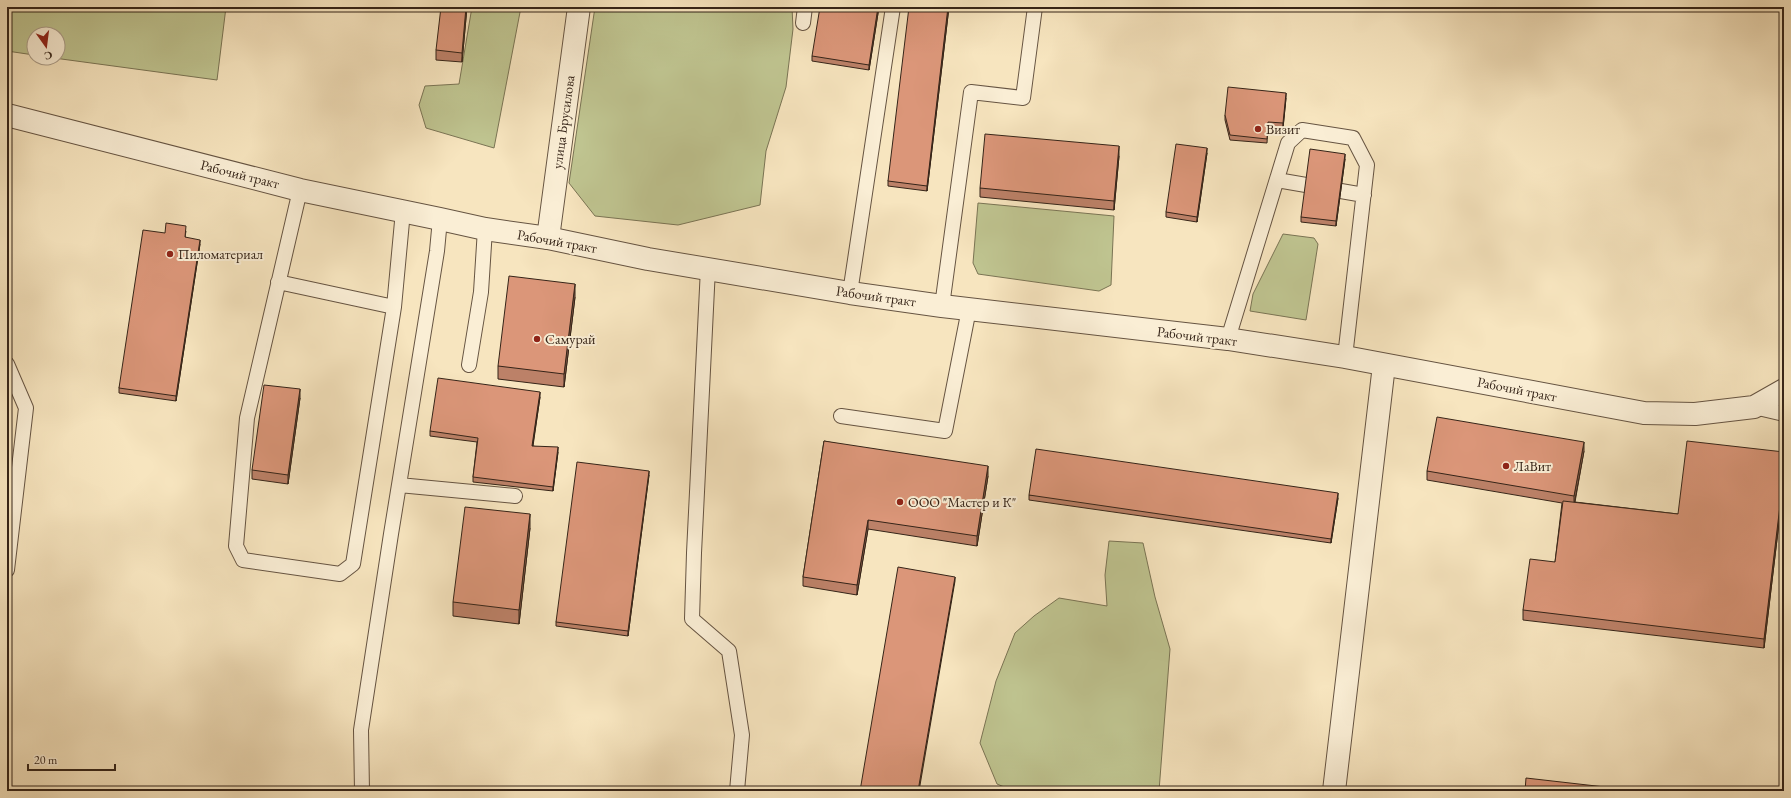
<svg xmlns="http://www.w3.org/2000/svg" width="1791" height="798" viewBox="0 0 1791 798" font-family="'EB Garamond',serif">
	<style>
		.green { fill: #bfc490; stroke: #7a7454 }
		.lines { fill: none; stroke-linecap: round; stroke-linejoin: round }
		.service-casing { stroke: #665442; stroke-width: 16 }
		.minor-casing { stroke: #665442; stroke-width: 24 }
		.tertiary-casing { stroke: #665442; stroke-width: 24 }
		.service { stroke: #faeed5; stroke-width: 14 }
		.minor { stroke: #faeed5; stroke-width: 22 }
		.tertiary { stroke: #faeed5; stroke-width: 22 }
		.wall { fill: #bc8168; stroke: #352418 }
		.shaded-wall { fill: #996955; stroke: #352418 }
		.building { fill: #db9679; stroke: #352418 }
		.poi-dot { fill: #8f2418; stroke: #faeed5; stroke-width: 1.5 }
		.labels { text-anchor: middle; stroke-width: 4; stroke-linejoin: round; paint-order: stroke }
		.street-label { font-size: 14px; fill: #352418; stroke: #faeed5 }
		.poi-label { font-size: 14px; fill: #352418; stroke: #faeed5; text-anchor: start }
	</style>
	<rect width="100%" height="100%" fill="#f7e5bf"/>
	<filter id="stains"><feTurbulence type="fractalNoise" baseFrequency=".005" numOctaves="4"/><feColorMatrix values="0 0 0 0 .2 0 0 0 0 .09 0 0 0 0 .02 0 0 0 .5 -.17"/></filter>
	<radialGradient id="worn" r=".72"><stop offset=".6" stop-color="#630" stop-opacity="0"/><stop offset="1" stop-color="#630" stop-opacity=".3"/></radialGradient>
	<path class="green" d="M7,7H226L217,80L54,58H58V34H34V55L7,51Z
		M472,7H521L494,148L426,128L419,105L425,86L459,84Z
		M595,7H792L793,29L786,87L766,151L760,205L678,225L595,216L569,183Z
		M978,203L1114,216L1111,285L1099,291L978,274L973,263Z
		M1283,234L1314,238L1318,244L1306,320L1250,311L1253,294Z
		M1109,541L1143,543L1155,597L1170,649L1159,791H1014L997,784L980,743L996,681L1015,633L1034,616L1059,598L1107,606L1105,575Z"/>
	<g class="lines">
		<g class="service-casing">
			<path id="service" d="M803,23L805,7
				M1277,180L1364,195
				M708,268L694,553L692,619L729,651L742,735L737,791
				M278,282L394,307L353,564L340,574L243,560L236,546L247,418L300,190
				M850,293L893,7
				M942,306L971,92L1023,98L1035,7
				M394,307L403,211
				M1228,339L1288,143L1302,130L1353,138L1367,165L1345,357
				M7,364L26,408L7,570
				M469,365L481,292L485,229
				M1754,407L1784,414
				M841,416L945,431L969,309
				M399,485L515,496
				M362,791L361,730L391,534L437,251L440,219"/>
		</g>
		<g class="minor-casing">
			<path id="minor" d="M548,238L579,7
				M1334,791L1384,365"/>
		</g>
		<g class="tertiary-casing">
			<path id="tertiary" d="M7,115L300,190L440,219L485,229L548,238L648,259L850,293L942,306L1228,339L1345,357L1644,413L1695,414L1754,407L1784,390"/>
		</g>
		<use href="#service" class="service"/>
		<use href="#minor" class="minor"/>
		<use href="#tertiary" class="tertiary"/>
	</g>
	<path class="wall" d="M467,7L462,62L436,60V50Z
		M879,7L869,70L812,61V56Z
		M949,7L927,191L888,186V181Z
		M1286,98L1283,128L1268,126L1267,143L1230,140L1225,120V115Z
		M1207,153L1197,222L1166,217V212Z
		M1119,156L1114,210L980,197V188Z
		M1345,159L1336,226L1301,222V217Z
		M186,231L185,237L200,244L176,401L119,393V388L165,233Z
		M575,297L564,387L498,379V366Z
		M540,397L533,446L558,452L553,491L473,482V477L477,442L430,436V431Z
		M300,398L288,484L252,479V470Z
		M824,441L988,476L977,546L868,529L857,595L803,586V577Z
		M1584,451L1575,502L1678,514L1784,452V481L1764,648L1523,620V610L1555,562L1562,503L1427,480V471Z
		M649,475L628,636L556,626V622Z
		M1029,495L1338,498L1331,543L1029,500Z
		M530,528L519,624L453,616V602Z"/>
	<path class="shaded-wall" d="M466,7H467L462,62V53Z
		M878,7H879L869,70V65Z
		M948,7H949L927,191V186Z
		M1286,93V98L1283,128V123Z
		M1119,146V156L1114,210V201Z
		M1207,148V153L1197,222V217Z
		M1345,154V159L1336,226V221Z
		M200,240V244L176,401V396Z
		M575,284V297L564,387V374Z
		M300,389V398L288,484V475Z
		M540,392V397L532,450V446Z
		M1584,442V451L1574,505V496Z
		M558,447V452L553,491V487Z
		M988,466V476L977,546V536Z
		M649,471V475L628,636V631Z
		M1784,472V481L1764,648V639Z
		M1338,493V498L1331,543V539Z
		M530,514V528L519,624V610Z
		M868,520V529L857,595V585Z
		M955,577V581L919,791H918Z"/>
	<path class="building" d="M441,7H466L462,53L436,50Z
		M820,7H878L869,65L812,56Z
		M909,7H948L927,186L888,181Z
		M1228,87L1286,93L1283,123L1268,122L1267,139L1230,135L1225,115Z
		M985,134L1119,146L1114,201L980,188Z
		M1176,144L1207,148L1197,217L1166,212Z
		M1310,149L1345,154L1336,221L1301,217Z
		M166,223L186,226L185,237L200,240L176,396L119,388L143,230L165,233Z
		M509,276L575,284L564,374L498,366Z
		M438,378L540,392L532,446L558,447L553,487L473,477L478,438L430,431Z
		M264,385L300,389L288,475L252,470Z
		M1437,417L1584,442L1574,496L1427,471Z
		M824,441L988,466L977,536L868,520L857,585L803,577Z
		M1687,441L1784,452V472L1764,639L1523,610L1530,559L1555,562L1563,501L1678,514Z
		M1036,449L1338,493L1331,539L1029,495Z
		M577,462L649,471L628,631L556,622Z
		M465,507L530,514L519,610L453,602Z
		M898,567L955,577L918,791H860Z
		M1526,778L1640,791H1525Z"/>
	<g class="poi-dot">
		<circle cx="1258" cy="129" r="4"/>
		<circle cx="170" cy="254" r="4"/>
		<circle cx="537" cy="339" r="4"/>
		<circle cx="1506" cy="466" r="4"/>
		<circle cx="900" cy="502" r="4"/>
	</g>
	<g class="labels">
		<g class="street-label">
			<text transform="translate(563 122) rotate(-82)" y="5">улица Брусилова</text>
			<text transform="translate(240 174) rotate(14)" y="5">Рабочий тракт</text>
			<text transform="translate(557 241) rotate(10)" y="5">Рабочий тракт</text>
			<text transform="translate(876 296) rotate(8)" y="5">Рабочий тракт</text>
			<text transform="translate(1197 336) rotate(7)" y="5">Рабочий тракт</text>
			<text transform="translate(1517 389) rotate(11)" y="5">Рабочий тракт</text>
		</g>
		<g class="poi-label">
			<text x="1266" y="134">Визит</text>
			<text x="178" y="259">Пиломатериал</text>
			<text x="545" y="344">Самурай</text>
			<text x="1514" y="471">ЛаВит</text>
			<text x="908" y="507">ООО "Мастер и К"</text>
		</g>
	</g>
	<rect width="1791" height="798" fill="none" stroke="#f7e5bf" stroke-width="24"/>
	<rect x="8" y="8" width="1775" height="782" fill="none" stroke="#352418" stroke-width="2"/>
	<rect x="12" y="12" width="1767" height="774" fill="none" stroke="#352418"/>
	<g transform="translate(46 46) rotate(166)"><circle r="19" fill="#faeed5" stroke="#ab9d89"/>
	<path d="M0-3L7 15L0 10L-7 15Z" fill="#8f2418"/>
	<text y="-6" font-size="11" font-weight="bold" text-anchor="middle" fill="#352418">С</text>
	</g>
	<path d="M28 764v6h87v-6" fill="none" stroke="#352418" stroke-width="2"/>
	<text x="34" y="764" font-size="12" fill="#352418" stroke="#faeed5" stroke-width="3" paint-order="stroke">20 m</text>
	<rect width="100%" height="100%" filter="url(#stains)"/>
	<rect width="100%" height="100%" fill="url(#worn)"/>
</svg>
